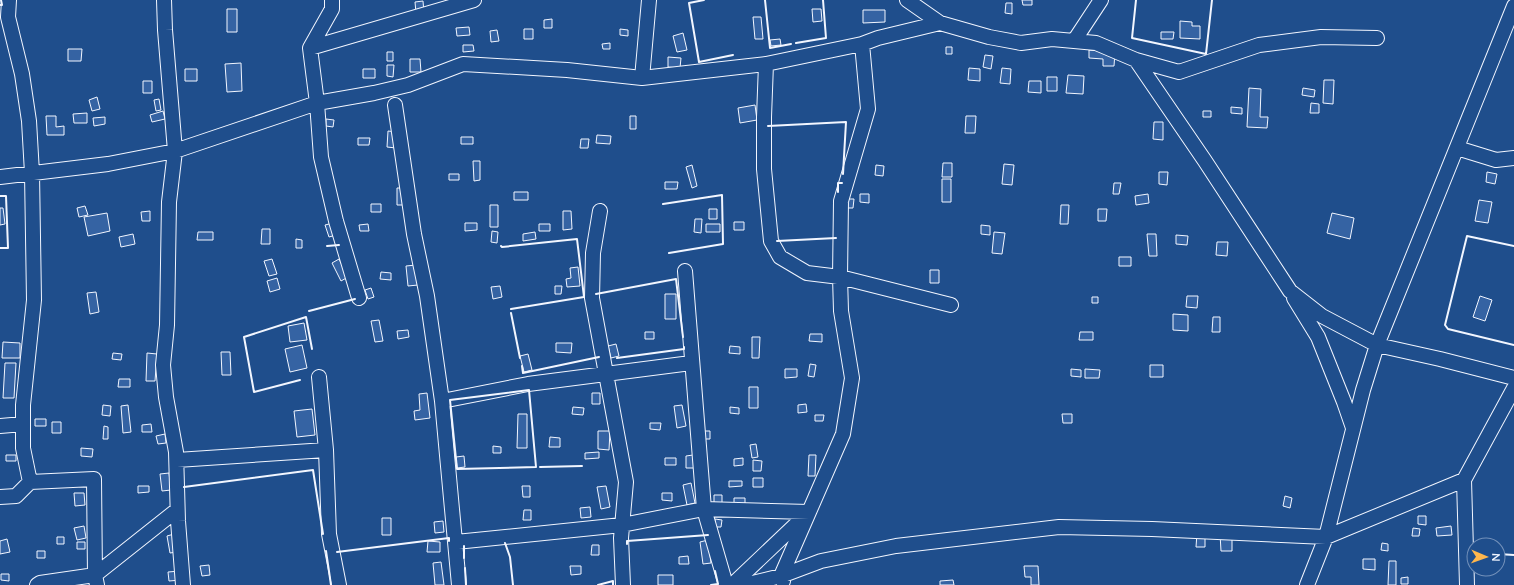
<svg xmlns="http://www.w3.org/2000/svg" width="1514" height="585" viewBox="0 0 1514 585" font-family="Mulish,sans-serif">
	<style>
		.building { fill: #3563a3; stroke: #f2f6ff }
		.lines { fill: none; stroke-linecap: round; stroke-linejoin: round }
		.minor-casing { stroke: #f2f6ff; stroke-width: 16 }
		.minor { stroke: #1f4e8c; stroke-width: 14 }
		.wall { stroke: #f2f6ff; stroke-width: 2 }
	</style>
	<rect width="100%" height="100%" fill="#1f4e8c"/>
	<path class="building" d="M1022,0H1032V5H1023Z
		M423,1L424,13H416L415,2Z
		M1006,3H1012V14L1005,13Z
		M227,9H237V32H227Z
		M812,9H821L822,21L813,22Z
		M863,10H885V22L863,23Z
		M753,17H761L763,39H755Z
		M552,19V28H544V20Z
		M1180,21L1192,22V26H1200V39L1180,38Z
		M469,27L470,35L457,36L456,28Z
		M524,29H533V39H524Z
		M620,29L628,30V36L620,35Z
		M497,30L499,41L491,42L490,31Z
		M1161,32H1174L1173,39H1161Z
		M683,33L687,50L677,52L673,36Z
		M780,39L781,45L771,46L770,40Z
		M610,43V49H603L602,44Z
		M463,45H473L474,51L463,52Z
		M946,47H952V54H946Z
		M68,49H82L81,61H68Z
		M1089,50L1115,52L1114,66H1103V59L1089,58Z
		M387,52H393V61H387Z
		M985,55L993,56L991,69L983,67Z
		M668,57L681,58L680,68L668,67Z
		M410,59H420L421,72H410Z
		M241,63L242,91L227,92L225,64Z
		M387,65H394L393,77L387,76Z
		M969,68L980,69V81L968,80Z
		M1002,68L1011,69L1010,84L1000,83Z
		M185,69H197V81H185Z
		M363,69H375V78H363Z
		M1068,75L1084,76L1083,94L1066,93Z
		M1047,77H1057V91H1047Z
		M1324,80H1334L1333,104L1323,103Z
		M143,81H152V93H143Z
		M1029,81H1041V93L1028,92Z
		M1249,88L1261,89L1260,117H1268L1267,128L1247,127Z
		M1303,88L1315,90L1314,97L1302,95Z
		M97,97L100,109L92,111L89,100Z
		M159,99L161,110L156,111L154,100Z
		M1311,103L1319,104V113H1310Z
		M755,105L757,120L740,123L738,108Z
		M1231,107L1242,108V114L1231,113Z
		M163,111L165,119L152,122L150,115Z
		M1203,111H1211V117H1203Z
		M87,113V123H74L73,114Z
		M46,116H56V127L64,126V135H47Z
		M630,116H636V129H630Z
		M966,116H976L975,133H965Z
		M105,117V124L94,126L93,118Z
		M326,119L334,120L333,127L326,126Z
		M1154,122H1163V140L1153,139Z
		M388,131L397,132L396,148L387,147Z
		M597,135L611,136L610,144L596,143Z
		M461,137H473V144H461Z
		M358,138H370L369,145H358Z
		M581,139H589L588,148H580Z
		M473,161H480V180L474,181Z
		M943,163H952V177H942Z
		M1004,164L1014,165L1012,185L1002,184Z
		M692,165L697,186L692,188L686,167Z
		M876,165L884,166L883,176L875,175Z
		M1159,172H1168L1167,185L1159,184Z
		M1487,172L1497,174L1495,184L1486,182Z
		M449,174H459V180H449Z
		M942,179H951V202H942Z
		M665,182H678L677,189H665Z
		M1114,183H1121L1119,194H1113Z
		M397,188H404L405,205H397Z
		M514,192H528V200H514Z
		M860,194H869V203L860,202Z
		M1148,194L1149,203L1136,205L1135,196Z
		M845,199H854L853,208H844Z
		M1479,200L1492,202L1488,223L1475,221Z
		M371,204H381V212H371Z
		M490,205H498V227H490Z
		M1061,205H1069L1068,224H1060Z
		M85,206L88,215L79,217L77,208Z
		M0,208H3L5,224L0,225Z
		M709,209H717V219H709Z
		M1098,209H1107L1106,221H1098Z
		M150,211V221H142L141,212Z
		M563,211H571L572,229L563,230Z
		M107,213L110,231L88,236L84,217Z
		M1332,213L1354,218L1350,239L1327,233Z
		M695,219H702L701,233L694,232Z
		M734,222H744V230H734Z
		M333,223L336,235L329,237L325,225Z
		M465,223H477V230L465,231Z
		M368,224L369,231H360L359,225Z
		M539,224H550V231H539Z
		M706,224H720V232H706Z
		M981,225L990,226V235L981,234Z
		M262,229H270V244H261Z
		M492,231L498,232L497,243L491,242Z
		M198,232H213V240H197Z
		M535,232L536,239L523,241V234Z
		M994,232L1005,233L1002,254L992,253Z
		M133,234L135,244L121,247L119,237Z
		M1147,234H1156L1157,256H1149Z
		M1176,235L1188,236L1187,245L1176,244Z
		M296,239L302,240V248H296Z
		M1217,242H1228L1227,256L1216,255Z
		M1119,257H1131V266H1119Z
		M272,259L277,274L269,276L264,261Z
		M339,259L348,277L341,281L332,263Z
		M416,265L418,285L408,286L406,266Z
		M578,267L580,286L567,287L566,279L571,278L570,268Z
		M930,270H939V283H930Z
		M381,272L391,273V280L380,279Z
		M277,278L280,289L270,292L267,281Z
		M500,286L502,297L493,299L491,287Z
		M555,286H562L561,294H555Z
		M371,288L374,297L368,299L365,290Z
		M96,292L99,312L90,314L87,293Z
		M665,294H676V319H665Z
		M1187,296H1198L1197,308L1186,307Z
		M1480,296L1492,300L1485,321L1473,317Z
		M1092,297H1098V303H1092Z
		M1173,314L1188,315V331L1173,330Z
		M1213,317H1220V332H1212Z
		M379,320L383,341L375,342L371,321Z
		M304,323L307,340L290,342L288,326Z
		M408,330L409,337L398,339L397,331Z
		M645,332H654V339H645Z
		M1080,332H1093V340H1079Z
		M810,334H822V342L809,341Z
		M752,337H760L759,358H752Z
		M3,342L20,343V358H2Z
		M556,343H572L571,353L556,352Z
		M616,344L619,356L611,358L608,346Z
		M302,345L307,368L290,372L285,349Z
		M730,346L740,347V354L729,353Z
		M221,352H230L231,375H222Z
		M113,353L122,354L121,360L112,359Z
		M147,353L157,354L155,381H146Z
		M528,354L532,370L524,372L520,356Z
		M5,363H16L14,398H3Z
		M810,364L816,365L814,377L808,376Z
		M1150,365H1163V377H1150Z
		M785,369H797V377L785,378Z
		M1071,369L1081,370V377L1071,376Z
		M1085,369L1100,370L1099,378H1085Z
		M119,379H130V387H118Z
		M749,387H758V408H749Z
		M427,393L430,418L415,420L414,411L420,410L419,394Z
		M592,393H600V404H592Z
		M806,404L807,412L798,413V405Z
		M103,405L111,406L110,416L102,415Z
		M128,405L131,432L123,433L121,406Z
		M682,405L686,426L677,428L674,406Z
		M573,407L584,408L583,415L572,414Z
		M730,407L739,408V414L730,413Z
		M312,409L315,435L297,437L294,411Z
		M518,414H527V448H517Z
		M1062,414H1072V423H1063Z
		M815,415H824L823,421H815Z
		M35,419H46V426H35Z
		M52,422H61V433H52Z
		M650,423H661L660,430L650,429Z
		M151,424L152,432H142V425Z
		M104,426L108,427V439H103Z
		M598,431H610L609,450L598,449Z
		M702,431H710V439H702Z
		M165,434L166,443L158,444L156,436Z
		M550,437L560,438V447H549Z
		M756,444L758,457L752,458L750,445Z
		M493,446L501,447V453H493Z
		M81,448L93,449L92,457L81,456Z
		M599,452V458L585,459V453Z
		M6,455H16V461H6Z
		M693,455L694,468H686V456Z
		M809,455H816L815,476H808Z
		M464,456L465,467L457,468L456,457Z
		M665,458H676V465H665Z
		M743,458V465L734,466V459Z
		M753,460L762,461L761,471H753Z
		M169,473L171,490L162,491L160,474Z
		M753,478H763V487H753Z
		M729,481H742V486L729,487Z
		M691,483L695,503L687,505L683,485Z
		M138,486H149V492L138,493Z
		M522,486H530V497H523Z
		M606,486L610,507L601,509L597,487Z
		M74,493H84L85,505L75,506Z
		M662,493H672V501L662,500Z
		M714,495H722V504L714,505Z
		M1285,496L1292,498L1290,508L1283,506Z
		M734,498H745V505H734Z
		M590,507L591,517L581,518L580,508Z
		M524,510H531V520H523Z
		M1418,516H1426V525L1418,524Z
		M382,518H391V535H382Z
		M715,519L722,520L721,527H715Z
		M443,521L444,532L435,533L434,522Z
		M84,526L86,538L77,540L74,528Z
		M1451,526L1452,535L1437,536L1436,528Z
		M1413,528L1420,529L1419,536H1412Z
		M1197,533H1205V547H1196Z
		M1232,533V551H1221L1220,534Z
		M174,534L177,552L170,553L167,536Z
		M57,537H64V544H57Z
		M7,539L10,552L0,554V541Z
		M708,540L711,563L703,564L700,542Z
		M428,541L440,542V552H427Z
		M77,542H85V549H77Z
		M1382,543L1388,544V551L1381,550Z
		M592,545H599V555H591Z
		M37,551H45V558H37Z
		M688,556L689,564H679V557Z
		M1363,559H1375V570L1363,569Z
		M1389,561H1396V585H1388Z
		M441,562L444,585H435L433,563Z
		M209,565L210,575L202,576L200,566Z
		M570,566H581V574L571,575Z
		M1024,566H1038L1039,585H1031V577H1025Z
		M180,571L181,580L169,581L168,572Z
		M1,574H9V581L1,580Z
		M658,575H673V585H658Z
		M1408,577V584H1401V578Z
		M953,580L954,585H940V581Z"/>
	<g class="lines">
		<g class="minor-casing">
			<path id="minor" d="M9,0L8,17L22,74L29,121L32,173L34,300L23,405V448L30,482
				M164,0L165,30L175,151L169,202L167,325L163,365L166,397L176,452L178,521L183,585
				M907,0L940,23L989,37L1021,43L1052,39L1096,43L1136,60L1205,161L1290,291L1322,316L1377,345L1440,359L1514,378
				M1074,41L1101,0
				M310,48L474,0
				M1136,60L1179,72L1259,45L1321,37L1377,38
				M766,64L862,44L878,38L940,23
				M642,78L649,0
				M395,105L414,234L427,296L442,401L459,585
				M1457,148L1496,160L1514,158
				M0,177L108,164L175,151L317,103L310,48L332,9V0
				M600,211L593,253L592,298L626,482L621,538L623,585
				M685,271L704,509L726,585
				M359,298L336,221L321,157L317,103L374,93L408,85L463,64L567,70L642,78L766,64L764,117V169L771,241L780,257L807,273L840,277L951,305
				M1294,298L1318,337L1344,402L1353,428
				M319,377L326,450L329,534L339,585
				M442,401L528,384L691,363
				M0,426L23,424
				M177,460L326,450
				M1464,480L1467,585
				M0,497L16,496L30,482L94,479L95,575L97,585
				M456,542L622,525L704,509L809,512L781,576L783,581
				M37,585L40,583L95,575L177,510
				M732,585L809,512L843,434L852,378L841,311L840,277L841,201L868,109L862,44
				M744,585L781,576L821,561L896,546L1059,527L1152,529L1326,537L1464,480L1514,388
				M1307,585L1326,537L1363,390L1377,345L1514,6"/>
		</g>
		<use href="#minor" class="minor"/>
		<path class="wall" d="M704,0L689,3L699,62L733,55
			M765,0L770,48L791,44
			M1136,0L1132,38L1206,54L1212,0
			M0,5H2L1,0
			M796,43L826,38L823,0
			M768,126L846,122L843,174
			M838,192V183H842
			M0,196H6L8,248H0
			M663,204L722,195L723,244L669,253
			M777,241L836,238
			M327,246L339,245
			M501,246L502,247L577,239L584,297L511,309
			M1514,246L1467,236L1445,325L1448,329L1514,345
			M596,294L676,279L683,337
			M309,311L355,299
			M511,313L520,358
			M617,358L684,349V347
			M522,366L523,373L599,357
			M300,380L254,392L244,337L306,317L312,349
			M529,390L536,467L457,469L450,400Z
			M540,467L582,466
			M184,487L313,470L323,534
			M505,543L510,557L513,585
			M627,544V541L708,535
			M464,546V558
			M326,551L331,585
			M337,552L449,538V541
			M1498,554L1514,555
			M465,568L466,585
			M598,585L613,581V585
			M711,585L718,584L715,571"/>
	</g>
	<g transform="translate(1486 557) rotate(92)"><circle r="19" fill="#1f4e8c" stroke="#7391ba"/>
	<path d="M0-3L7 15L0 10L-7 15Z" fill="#ffb74d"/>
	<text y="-6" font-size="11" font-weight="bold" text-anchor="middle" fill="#f2f6ff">N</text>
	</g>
</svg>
